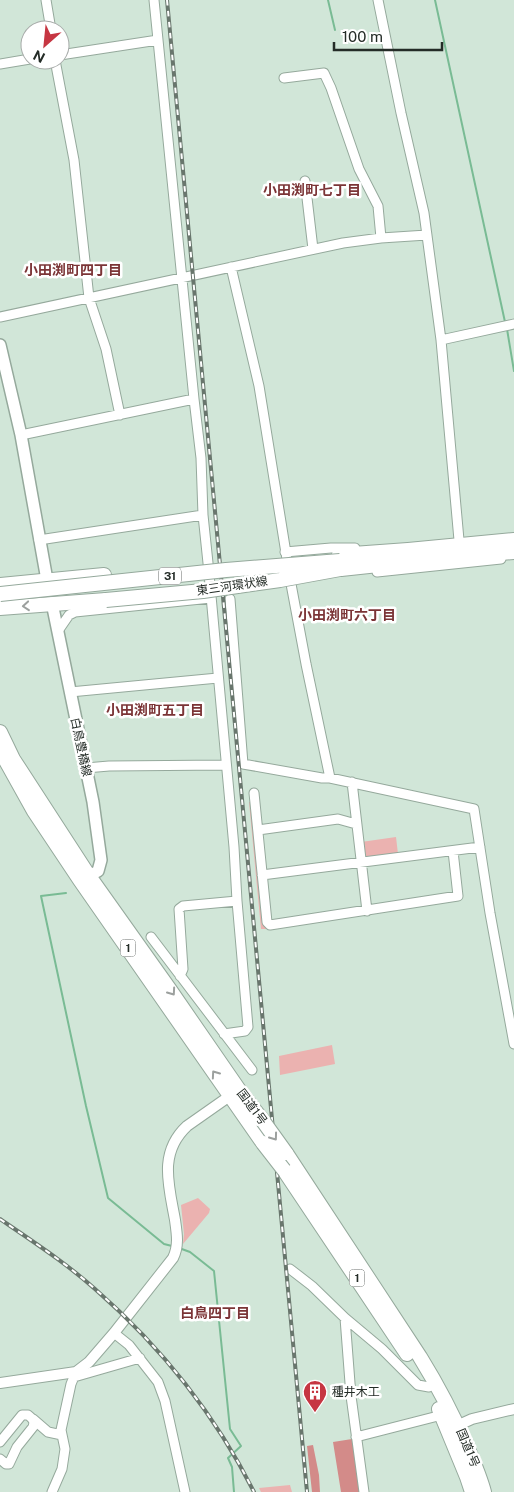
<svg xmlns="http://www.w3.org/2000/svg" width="514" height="1492" viewBox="0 0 514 1492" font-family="'Public Sans','Noto Sans JP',sans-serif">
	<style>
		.green { fill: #ebb2b0 }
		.forest { fill: #d38b89 }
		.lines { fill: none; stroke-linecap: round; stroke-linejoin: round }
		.stream { stroke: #79bb94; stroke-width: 2 }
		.minor-casing { stroke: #95a99c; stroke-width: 11 }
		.tertiary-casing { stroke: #95a99c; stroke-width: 12 }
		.secondary-casing { stroke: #95a99c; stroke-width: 14 }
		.primary-casing { stroke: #95a99c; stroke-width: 16 }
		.trunk-casing { stroke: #95a99c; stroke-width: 16 }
		.minor { stroke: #fff; stroke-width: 9 }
		.tertiary { stroke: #fff; stroke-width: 10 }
		.secondary { stroke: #fff; stroke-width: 11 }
		.primary { stroke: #fff; stroke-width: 14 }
		.trunk { stroke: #fff; stroke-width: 14 }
		.rail-casing { stroke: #69766d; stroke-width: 4 }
		.rail { stroke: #fff; stroke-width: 2; stroke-dasharray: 5.5; stroke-linecap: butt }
		.primary-bridge-casing { stroke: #95a99c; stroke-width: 16; stroke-linecap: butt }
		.trunk-bridge-casing { stroke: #95a99c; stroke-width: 16; stroke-linecap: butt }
		.primary-bridge { stroke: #fff; stroke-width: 14 }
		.trunk-bridge { stroke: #fff; stroke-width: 14 }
		.oneway { stroke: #9ca09e }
		.labels { text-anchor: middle; stroke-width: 5; stroke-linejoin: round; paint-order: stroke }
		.shield { fill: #fff; stroke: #666b68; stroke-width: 1 }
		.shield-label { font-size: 11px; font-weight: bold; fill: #242c27 }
		.street-label { font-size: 12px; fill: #242c27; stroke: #fff }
		.poi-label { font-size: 12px; fill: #242c27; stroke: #fff; text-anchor: start }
		.neighbourhood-label { font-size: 14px; font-weight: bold; fill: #7b3436; stroke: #fff }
	</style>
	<rect width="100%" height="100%" fill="#d1e6d8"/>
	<path class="green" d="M249,802H254L266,929H261Z
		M396,837L398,854L363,858L361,842Z
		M332,1045L335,1064L280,1075L279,1056Z
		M198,1198L210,1209L209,1213L183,1244L184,1234L181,1205Z
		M290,1485L292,1492H261L259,1488Z"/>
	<path class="forest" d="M352,1439L361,1492H341L333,1442Z
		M313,1445L319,1475L320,1492H312L307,1446Z"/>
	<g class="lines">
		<path class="stream" d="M328,0L335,30
			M435,0L505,322
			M507,329L514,371
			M66,893L41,896L86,1106L108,1198L164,1244L172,1246
			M179,1248L190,1252L214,1271L230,1429L241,1446L228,1458L232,1467L234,1492"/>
		<g class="minor-casing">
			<path id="minor" d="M46,0L51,30
				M154,0L194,399
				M378,0L401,113L424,213L441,340L459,540
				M60,55L158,40
				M55,60L74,160L89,298L106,349L120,415
				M0,64L30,59
				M284,78L324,73L331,88L359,169L378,206L381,238
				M305,181L313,249
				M231,267L259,386L291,584L306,664L330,778
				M0,317L343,243L381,238L427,235
				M441,340L514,324
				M21,435L194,399L201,458L203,515
				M39,540L203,515L208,563L234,847L237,901L248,1027L245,1031L224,1034
				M285,552L331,548H355
				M377,572L501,559
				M230,599L243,764L322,778H330L474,809L490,913L514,1044
				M58,631L69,615L75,612L211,598
				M70,692L218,678
				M86,768L109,766L225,765
				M352,782L367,911
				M254,793L267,922L270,925L458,896L453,851
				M258,830L338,819L356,824
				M262,875L480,847
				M151,937L252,1070
				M180,976L183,969L179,909L183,906L237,901
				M290,1269L312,1286L345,1318L382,1349L418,1385L429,1387
				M345,1318L351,1396L364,1492
				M114,1333L129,1345L158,1382L165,1401L185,1492
				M74,1377L140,1358
				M33,1419L48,1432L62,1435
				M356,1437L442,1415
				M0,1442L22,1415H28C33,1419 35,1421 33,1427L17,1447L9,1464H6L0,1459
				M52,1492L62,1469L65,1449L61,1430L71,1384L76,1372"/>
		</g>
		<g class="tertiary-casing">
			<path id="tertiary" d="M0,1383L76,1372L89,1362L114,1333L173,1258C179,1246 177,1234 175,1220C169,1186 158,1153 187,1126L234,1093
				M452,1428L472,1419L514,1409"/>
		</g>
		<g class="secondary-casing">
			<path id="secondary" d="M0,345L21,435L47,580
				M52,603L93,802L101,860L98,871L82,880"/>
		</g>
		<g class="primary-casing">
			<path id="primary" d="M339,555L408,550L514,540
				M341,569L462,556L514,552
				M0,585L104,575
				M0,608L106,600"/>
		</g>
		<g class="trunk-casing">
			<path id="trunk" d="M0,732L13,759L89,876L170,990L239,1090L263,1121
				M0,750L34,811L80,880L263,1143
				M286,1153L420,1357C438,1386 454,1417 468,1449C474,1463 480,1477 484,1492
				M284,1170L407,1354
				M439,1409L467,1477L472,1492"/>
		</g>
		<use href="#minor" class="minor"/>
		<use href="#tertiary" class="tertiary"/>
		<use href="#secondary" class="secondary"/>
		<use href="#primary" class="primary"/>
		<use href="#trunk" class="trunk"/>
		<g class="rail-casing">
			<path id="rail" d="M167,0L307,1492
				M0,1219C32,1241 66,1263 95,1289C160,1346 215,1414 254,1492"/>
		</g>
		<use href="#rail" class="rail"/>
		<g class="primary-bridge-casing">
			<path id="primary-bridge" d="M0,594L226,570L340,561
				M106,600L203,591L280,580L340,569"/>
		</g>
		<g class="trunk-bridge-casing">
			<path id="trunk-bridge" d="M263,1121L286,1153
				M263,1143L284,1170"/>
		</g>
		<use href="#primary-bridge" class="primary-bridge"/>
		<use href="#trunk-bridge" class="trunk-bridge"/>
	</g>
	<defs><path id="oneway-chevron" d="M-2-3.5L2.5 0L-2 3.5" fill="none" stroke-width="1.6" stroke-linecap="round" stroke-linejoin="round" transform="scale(1.25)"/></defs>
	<g class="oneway">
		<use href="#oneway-chevron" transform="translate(26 606) rotate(175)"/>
		<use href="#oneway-chevron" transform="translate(172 992) rotate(55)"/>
		<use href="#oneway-chevron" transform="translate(215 1074) rotate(-125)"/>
		<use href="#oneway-chevron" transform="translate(274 1137) rotate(54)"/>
	</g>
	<defs>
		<g id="building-pin" transform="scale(1.25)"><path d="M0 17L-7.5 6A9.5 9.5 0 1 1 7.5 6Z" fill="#c63642" stroke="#fff"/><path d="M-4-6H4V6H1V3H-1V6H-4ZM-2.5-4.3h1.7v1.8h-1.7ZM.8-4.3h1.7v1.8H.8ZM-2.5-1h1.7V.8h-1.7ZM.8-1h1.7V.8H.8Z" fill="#fff"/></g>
	</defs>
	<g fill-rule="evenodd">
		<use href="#building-pin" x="315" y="1392"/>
	</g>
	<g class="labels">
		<g class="shield">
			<rect x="159" y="567.5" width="22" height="17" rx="4"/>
			<rect x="120.5" y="939.5" width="15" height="17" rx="4"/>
			<rect x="349.5" y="1269.5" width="15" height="17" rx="4"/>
		</g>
		<g class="shield-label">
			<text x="170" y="580">31</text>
			<text x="128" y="952">1</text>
			<text x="357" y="1282">1</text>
		</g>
		<g class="street-label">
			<text transform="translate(232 586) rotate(-8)" y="4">東三河環状線</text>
			<text transform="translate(81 747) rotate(78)" y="4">白鳥豊橋線</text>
			<text transform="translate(252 1107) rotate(53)" y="4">国道1号</text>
			<text transform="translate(468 1448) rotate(67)" y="4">国道1号</text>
		</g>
		<g class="poi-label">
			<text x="332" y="1396">種井木工</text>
		</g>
		<g class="neighbourhood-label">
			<text x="312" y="195">小田渕町七丁目</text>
			<text x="73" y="275">小田渕町四丁目</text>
			<text x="347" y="620">小田渕町六丁目</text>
			<text x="155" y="715">小田渕町五丁目</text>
			<text x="215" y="1318">白鳥四丁目</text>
		</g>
	</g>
	<g transform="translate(45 45) rotate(207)"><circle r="24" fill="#ffffff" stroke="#a7aba9"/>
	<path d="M0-4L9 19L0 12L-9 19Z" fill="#c63642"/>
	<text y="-8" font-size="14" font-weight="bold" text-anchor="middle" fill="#242c27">N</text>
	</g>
	<path d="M334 42v8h108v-8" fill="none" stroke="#242c27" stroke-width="2.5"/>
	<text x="342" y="42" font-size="15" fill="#242c27" stroke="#ffffff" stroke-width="4" paint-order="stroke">100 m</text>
</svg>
